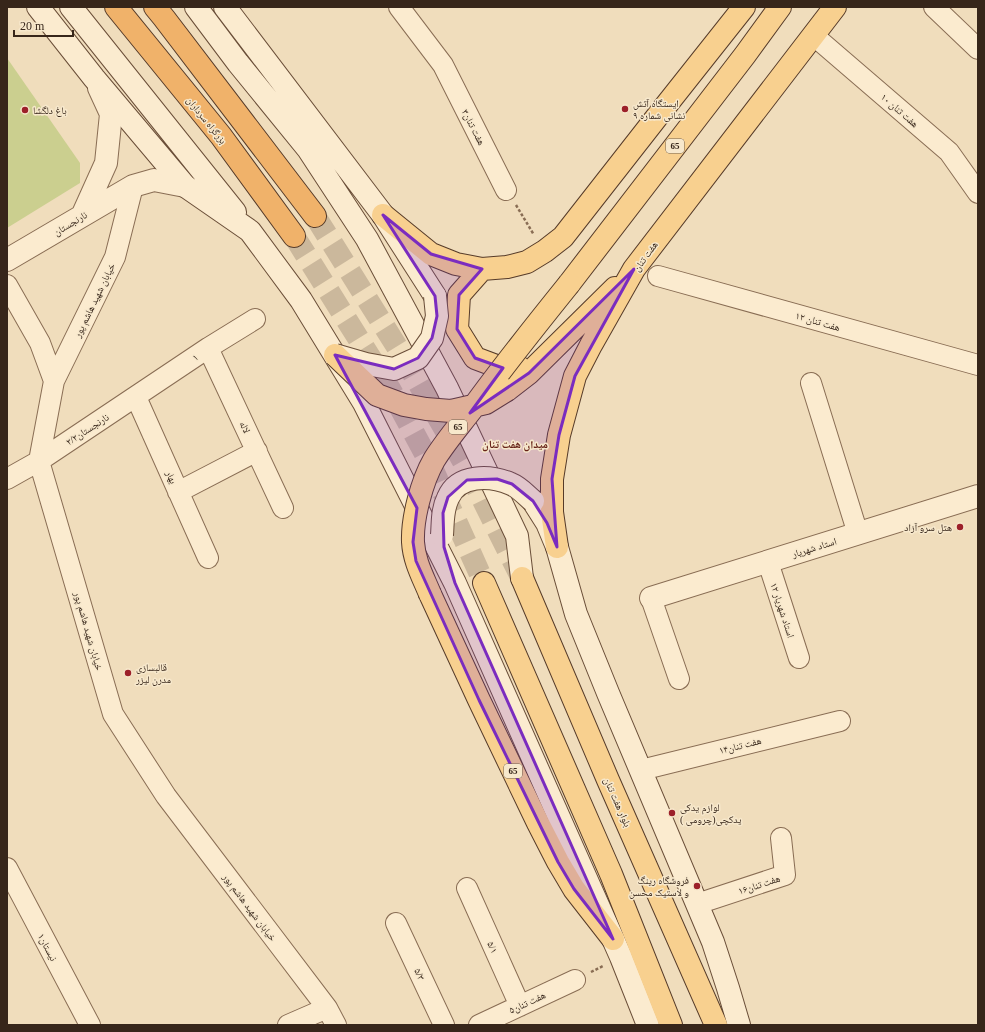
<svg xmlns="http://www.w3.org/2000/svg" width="985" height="1032" viewBox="0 0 985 1032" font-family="'Times New Roman','Noto Naskh Arabic',serif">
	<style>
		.green { fill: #cbcf8f }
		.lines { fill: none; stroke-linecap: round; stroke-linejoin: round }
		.trunk-tunnel { stroke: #cbb89c; stroke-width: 22; stroke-dasharray: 22 11; stroke-linecap: butt }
		.minor-casing { stroke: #896d54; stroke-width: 22 }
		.tertiary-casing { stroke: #896d54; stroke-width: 24 }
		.secondary-casing { stroke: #6a4e38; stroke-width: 24 }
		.primary-casing { stroke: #563b29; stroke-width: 24 }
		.trunk-casing { stroke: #563b29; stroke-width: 24 }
		.path { stroke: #896d54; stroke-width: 2.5; stroke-dasharray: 3 2; stroke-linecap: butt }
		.minor { stroke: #fbebcf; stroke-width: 20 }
		.tertiary { stroke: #fbebcf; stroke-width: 22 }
		.secondary { stroke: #fbebcf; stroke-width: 22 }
		.primary { stroke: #f8d08f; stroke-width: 22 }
		.trunk { stroke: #f0b26a; stroke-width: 22 }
		.secondary-bridge-casing { stroke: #6a4e38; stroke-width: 24; stroke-linecap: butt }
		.primary-bridge-casing { stroke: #563b29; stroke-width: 24; stroke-linecap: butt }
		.secondary-bridge { stroke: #fbebcf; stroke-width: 22 }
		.primary-bridge { stroke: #f8d08f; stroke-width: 22 }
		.marked { fill: #7b2cbf; fill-opacity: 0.2; stroke: #7b2cbf; stroke-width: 3; stroke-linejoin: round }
		.poi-dot { fill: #9c2029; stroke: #f7e8cc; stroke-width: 1.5 }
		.labels { text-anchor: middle; stroke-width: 3; stroke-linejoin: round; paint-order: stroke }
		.shield { fill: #f7e8cc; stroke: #71604f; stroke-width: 1 }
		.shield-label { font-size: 9px; font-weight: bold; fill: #37261a }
		.poi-label { font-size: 10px; fill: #37261a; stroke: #f7e8cc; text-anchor: start }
		.street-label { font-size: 10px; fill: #37261a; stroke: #f7e8cc }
		.neighbourhood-label { font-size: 11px; font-weight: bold; fill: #662217; stroke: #f7e8cc }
	</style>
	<rect width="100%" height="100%" fill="#f0ddbc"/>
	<path class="green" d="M7,58L80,163V183L7,228Z"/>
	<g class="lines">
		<path class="trunk-tunnel" d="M315,216L404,358L468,470L520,575
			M294,236L390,389L429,461L484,583"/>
		<g class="minor-casing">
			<path id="minor" d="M399,7L443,65L506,190
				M934,7L978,49
				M813,35L949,152L978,193
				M133,186L115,257L54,381L39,461L113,714L166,796L327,1008L336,1025
				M658,276L978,365
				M7,285L40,343L54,381
				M208,348L283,508
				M811,383L858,534
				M136,397L208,558
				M7,479L39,461L208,348L255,319
				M178,492L257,451
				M768,562L799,658
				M651,598L679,679
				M641,770L840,721
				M7,868L90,1025
				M467,888L520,1006
				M697,904L785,875L781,838
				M396,923L444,1025
				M288,1025L327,1008
				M479,1025L575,980"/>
		</g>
		<g class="tertiary-casing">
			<path id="tertiary" d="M83,214L106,163L111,114L99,88
				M7,260L133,186L154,180L185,186
				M651,598L978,496"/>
		</g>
		<g class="secondary-casing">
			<path id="secondary" d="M38,7L94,78L185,186L250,231L301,300L364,403L455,583L621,957L648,1025
				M71,7L235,212
				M196,7L238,63L308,149L367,239L447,388L517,536L522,578
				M225,7L383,215L435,296
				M533,501L547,523L557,547L576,614L608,693L713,942L728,988L739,1025"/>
		</g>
		<g class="primary-casing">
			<path id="primary" d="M383,215L431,254L456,264L482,269L507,267L527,262L545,251L563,237L660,113L744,7
				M482,269L459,295L457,329L475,358L507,370L519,367
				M569,284L745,55L780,7
				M507,390L529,373L615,288
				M557,547L552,512V479L559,435L575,376L591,345L634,269L835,7
				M522,578L608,780L716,1025
				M484,583L611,874L671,1025
				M430,594L479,700L538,823L558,862L574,889L613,939"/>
		</g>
		<g class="trunk-casing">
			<path id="trunk" d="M116,7L221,136L294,236
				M155,7L164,18L315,216"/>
		</g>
		<path class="path" d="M516,205L534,235
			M591,972L603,966"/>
		<use href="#minor" class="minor"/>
		<use href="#tertiary" class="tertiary"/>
		<use href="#secondary" class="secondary"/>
		<use href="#primary" class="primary"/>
		<use href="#trunk" class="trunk"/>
		<g class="secondary-bridge-casing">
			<path id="secondary-bridge" d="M335,355L366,364L394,369L418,358L432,338L437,316L435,296
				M442,535C443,522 442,510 448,498C458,474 490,475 511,484C519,487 526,495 533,501"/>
		</g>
		<g class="primary-bridge-casing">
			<path id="primary-bridge" d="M335,355L377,395L404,405L426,409L451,411L486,403L507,390
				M430,594C423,577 414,561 413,542C412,518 422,481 434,460C445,442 459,426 472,409C503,366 536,325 569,284"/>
		</g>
		<use href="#secondary-bridge" class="secondary-bridge"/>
		<use href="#primary-bridge" class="primary-bridge"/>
	</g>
	<path class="marked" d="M383,215L431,254L482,269L459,295L457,329L475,358L503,368L470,413L529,373L634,269L575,376L559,435L552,479L557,547L547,523L533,501L512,484L497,479L467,480L448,497L443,513L444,547L455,583L613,939L574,889L558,862L479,700L416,561L413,542L417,508L335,355L394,369L418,358L432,338L437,316L435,296Z"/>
	<g class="poi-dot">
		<circle cx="625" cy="109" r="4"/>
		<circle cx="25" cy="110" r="4"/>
		<circle cx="960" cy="527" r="4"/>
		<circle cx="128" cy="673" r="4"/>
		<circle cx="672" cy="813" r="4"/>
		<circle cx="697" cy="886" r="4"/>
	</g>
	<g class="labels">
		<g class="shield">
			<rect x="666" y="139" width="18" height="14" rx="3"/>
			<rect x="449" y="420" width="18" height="14" rx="3"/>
			<rect x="504" y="764" width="18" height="14" rx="3"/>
		</g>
		<g class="shield-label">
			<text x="675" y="149">65</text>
			<text x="458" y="430">65</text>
			<text x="513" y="774">65</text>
		</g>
		<g class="poi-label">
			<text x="633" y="107">ایستگاه آتش<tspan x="633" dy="12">نشانی شماره ۹</tspan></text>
			<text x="33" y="114">باغ دلگشا</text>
			<text x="952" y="531" text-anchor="end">هتل سرو آزاد</text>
			<text x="136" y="671">قالبسازی<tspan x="136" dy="12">مدرن لیزر</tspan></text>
			<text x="680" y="811">لوازم یدکی<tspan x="680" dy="12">یدکچی(چرومی )</tspan></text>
			<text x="689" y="884" text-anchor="end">فروشگاه رینگ<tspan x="689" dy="12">و لاستیک محسن</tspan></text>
		</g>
		<g class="street-label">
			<text transform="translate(900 110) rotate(41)" y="4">هفت تنان ۱۰</text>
			<text transform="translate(207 120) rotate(51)" y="4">بزرگراه سرداران</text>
			<text transform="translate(474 127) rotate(63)" y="4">هفت تنان۳</text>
			<text transform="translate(70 223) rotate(-31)" y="4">نارنجستان</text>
			<text transform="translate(645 256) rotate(-54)" y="4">هفت تنان</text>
			<text transform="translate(94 300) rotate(-64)" y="4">خیابان شهید هاشم پور</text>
			<text transform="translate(818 321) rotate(16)" y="4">هفت تنان ۱۲</text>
			<text transform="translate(195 357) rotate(-34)" y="4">۱</text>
			<text transform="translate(246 428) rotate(65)" y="4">لاله ‍</text>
			<text transform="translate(87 429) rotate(-33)" y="4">۲/۲نارنجستان</text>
			<text transform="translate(172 477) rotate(66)" y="4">بهار</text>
			<text transform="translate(814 547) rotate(-17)" y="4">استاد شهریار</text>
			<text transform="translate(783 610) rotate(72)" y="4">استاد شهریار ۱۲</text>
			<text transform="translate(89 631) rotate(74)" y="4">خیابان شهید هاشم پور</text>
			<text transform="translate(740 745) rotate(-14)" y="4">هفت تنان۱۴</text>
			<text transform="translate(618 802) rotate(66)" y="4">بلوار هفت تنان</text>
			<text transform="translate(759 884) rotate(-18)" y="4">هفت تنان۱۶</text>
			<text transform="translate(250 907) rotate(53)" y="4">خیابان شهید هاشم پور</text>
			<text transform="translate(48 947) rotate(62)" y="4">۱نیستان</text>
			<text transform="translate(493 947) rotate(66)" y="4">۵/۱</text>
			<text transform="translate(420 974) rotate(65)" y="4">۵/۳</text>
			<text transform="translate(527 1002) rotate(-25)" y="4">هفت تنان۵</text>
		</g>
		<g class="neighbourhood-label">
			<text x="515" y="448">میدان هفت تنان</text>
		</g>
	</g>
	<rect width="985" height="1032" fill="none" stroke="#37261a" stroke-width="16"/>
	<path d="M14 30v6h59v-6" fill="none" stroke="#37261a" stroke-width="2"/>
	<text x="20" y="30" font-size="12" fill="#37261a" stroke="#f7e8cc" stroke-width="3" paint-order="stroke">20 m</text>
</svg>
